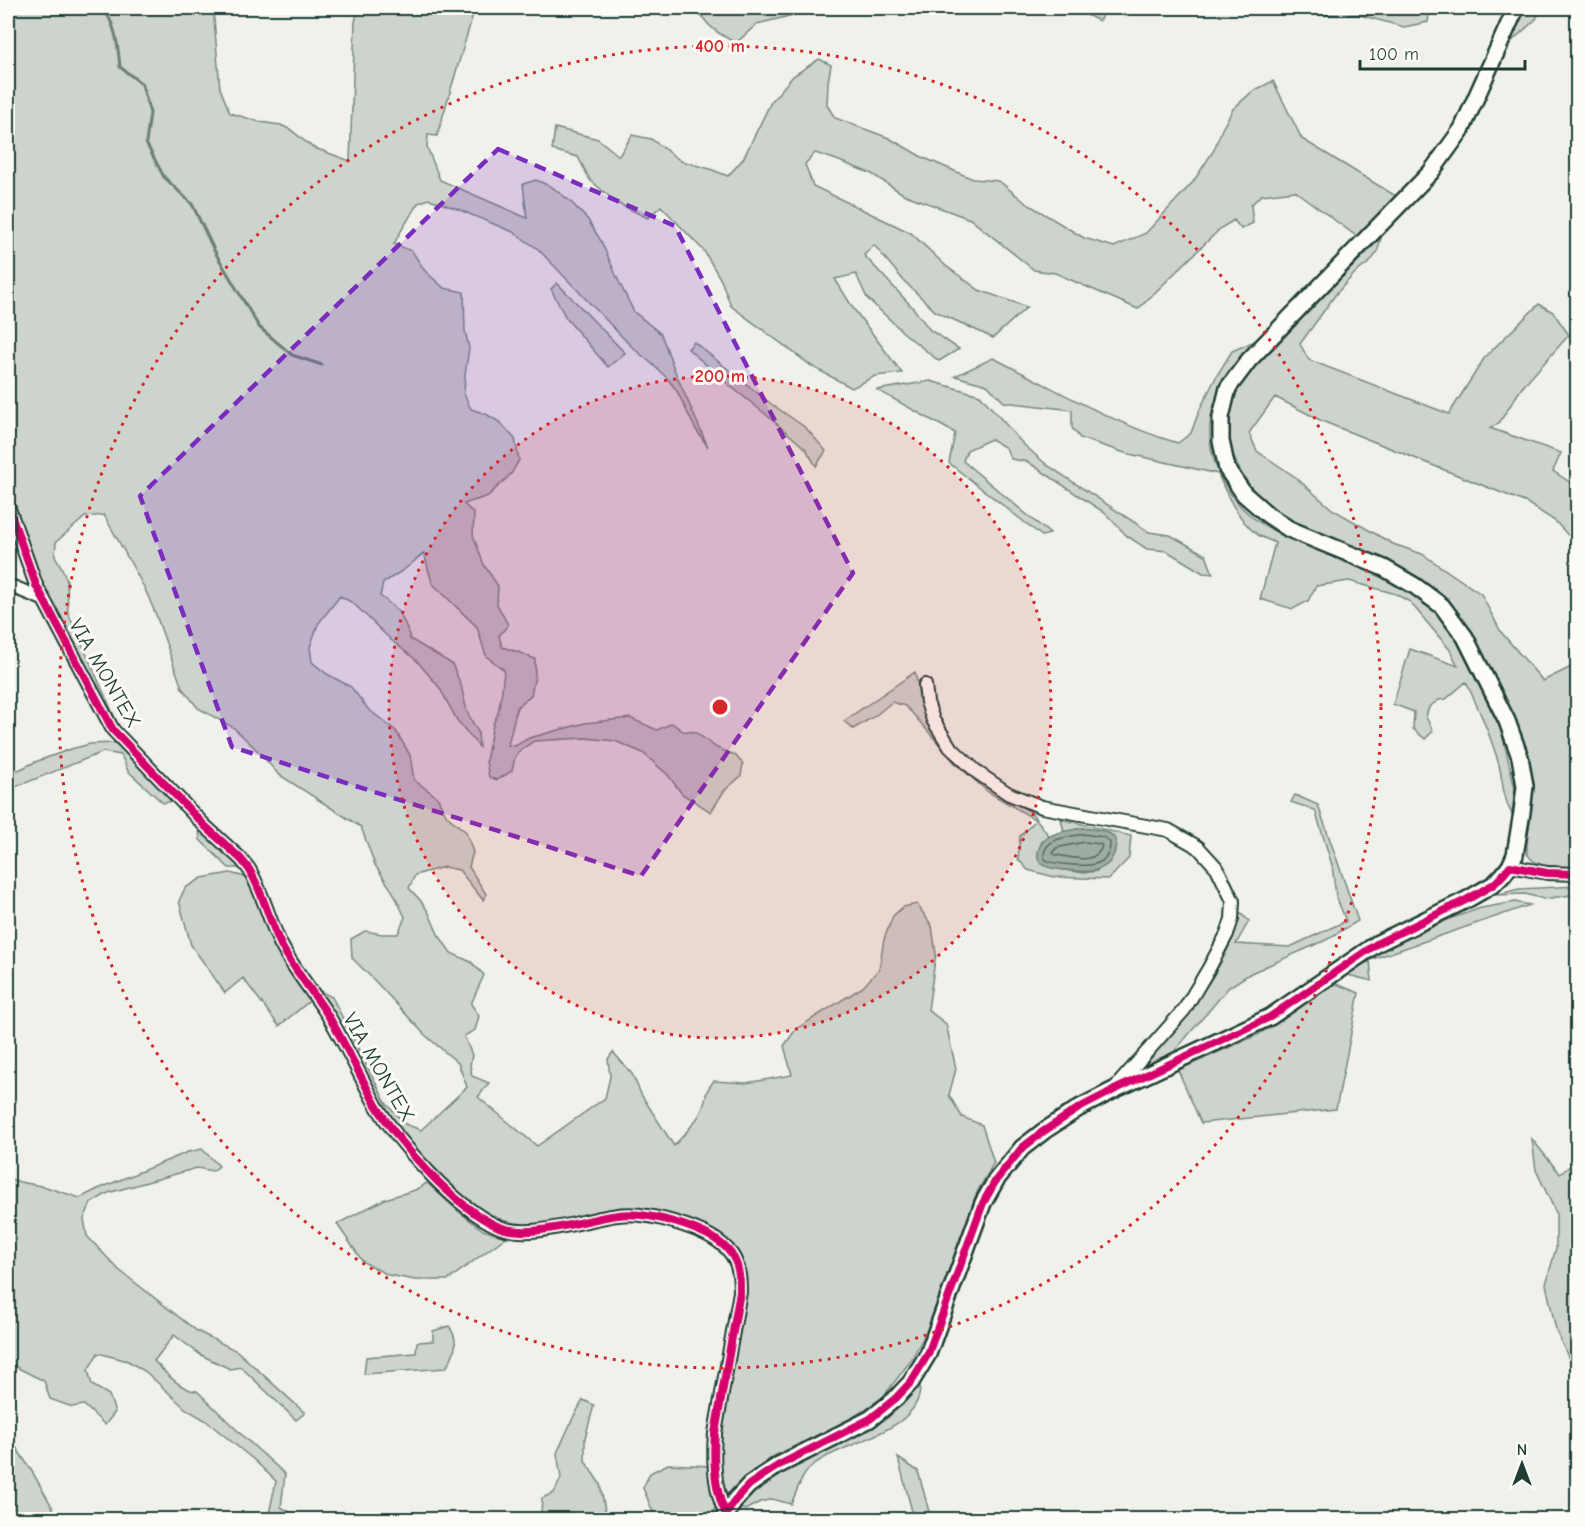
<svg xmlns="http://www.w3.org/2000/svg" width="1585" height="1527" viewBox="0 0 1585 1527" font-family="'Comic Neue',sans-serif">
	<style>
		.green { fill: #cdd3cd; stroke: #768880; stroke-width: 1.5 }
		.water { fill: #9faca4; stroke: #6c8077; stroke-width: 1.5 }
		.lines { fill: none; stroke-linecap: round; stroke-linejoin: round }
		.shore { stroke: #526961; stroke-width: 1.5 }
		.stream { stroke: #6c8077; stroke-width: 3 }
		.minor-casing { stroke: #1f3d34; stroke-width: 16 }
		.major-casing { stroke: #1f3d34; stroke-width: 20 }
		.minor { stroke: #fdfcf7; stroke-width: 12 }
		.major { stroke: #fdfcf7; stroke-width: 15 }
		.cycleway-casing { stroke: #fdfcf7; stroke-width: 11 }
		.cycleway { stroke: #d6006c; stroke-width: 8 }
		.marked { fill: #7b2cbf; fill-opacity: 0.2; stroke: #7b2cbf; stroke-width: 4.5; stroke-dasharray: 12 8; stroke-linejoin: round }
		.ring { fill: none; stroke: #d62828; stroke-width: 3; stroke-dasharray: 3 6 }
		.labels { text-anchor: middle; stroke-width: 6; stroke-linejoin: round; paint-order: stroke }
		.street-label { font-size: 21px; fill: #1f3d34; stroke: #fdfcf7 }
		.centre { fill: #d62828; stroke: #fdfcf7; stroke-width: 3 }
		.ring-label { font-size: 18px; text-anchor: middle; font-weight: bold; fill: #d62828; stroke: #fdfcf7; stroke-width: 6; stroke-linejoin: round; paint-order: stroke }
	</style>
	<rect width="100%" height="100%" fill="#f0f1eb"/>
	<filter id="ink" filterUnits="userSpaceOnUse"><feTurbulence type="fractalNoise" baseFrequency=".0167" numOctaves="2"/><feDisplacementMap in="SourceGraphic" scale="12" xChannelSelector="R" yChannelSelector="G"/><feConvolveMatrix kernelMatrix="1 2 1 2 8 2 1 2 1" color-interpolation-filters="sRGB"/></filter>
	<g filter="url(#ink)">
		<path class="green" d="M8,8H213L220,88L230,113L260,122L281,125L291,130L312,147L350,161L355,22L358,8H475L437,136L428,135L427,147L440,180L527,218L523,184L536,180L552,187L571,202L588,220L601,241L620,284L634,312L661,334L676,374L708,447L695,428L677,391L667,378L651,363L631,346L538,249L513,232L455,208L429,199L418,203L401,231L394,244L412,251L425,271L444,288L464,292L465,331L469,348L465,375L464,394L471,409L486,414L501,423L515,439L519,460L511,474L488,496L464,504L474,514L473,535L484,565L498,586L497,604L508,625L499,636L502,647L521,653L535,659V676L531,695L517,707L508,745L515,746L529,738L585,723L630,718L657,730L672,723L683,731L695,732L717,748L735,755L743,764L741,776L724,791L711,812L682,794L668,775L643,753L615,741L585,738L534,741L520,750L515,757L512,771L497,780L489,777L486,761L493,724L498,713L502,690L504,670L486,656L477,627L432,583L424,553L405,569L383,583L380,596C399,610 404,616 410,639L452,664L461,685L467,712L478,732L479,747L457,720L439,687L416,660L391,640L353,603L340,596L318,624L310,647L312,662L327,674L351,687L368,709L396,731L410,755L414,780L437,797L447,816L466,832L473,852L469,867L486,894L483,900L459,870L444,867L415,875L409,888L420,900L428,911L438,934L451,953L471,962L484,975L471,1004L479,1016L475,1030L464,1036L472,1055L470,1065L472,1076L489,1083L478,1097L537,1146L605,1098L610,1077L608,1059L613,1052L632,1074L642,1096L674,1146C684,1134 698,1121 703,1107C708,1094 703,1094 714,1081L746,1083L792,1075L784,1046L796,1029L863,987L879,969L884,939L893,916L903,907L917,904L932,926L936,954L928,1010L946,1024L956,1069L949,1095L962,1117L982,1125L994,1163L977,1192L927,1331L909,1363L883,1397L849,1420L772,1457L729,1495L724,1490L722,1483L719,1464L720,1431L743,1297L732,1246L717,1233L702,1227L680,1220L622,1207L608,1211L536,1225H515L502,1222L487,1215L453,1189L414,1149L380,1103L316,989L332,997L386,1103L405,1124L421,1130L467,1087L458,1063L425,1035L377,983L352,958L351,939L365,931L382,934H398L405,917L393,892L375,865L361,827L278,774L259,752L234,728L198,708L182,688L156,615L145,589L104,515L85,517L56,542L55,556L62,568L67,581L68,613L121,731L43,585L8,486Z
			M698,8H804L798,14L757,24L736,43C719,34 705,26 698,8Z
			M1075,8H1107L1099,21L1079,11Z
			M1285,8H1430L1428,22L1404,27L1360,15H1326L1299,13Z
			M1526,8H1541L1536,19L1510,43Z
			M819,59L831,65L828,82L827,105L835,118L889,138L922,157L973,179L999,181L1026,203L1084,238L1114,247L1146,233L1193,182L1214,150L1222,129L1233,109L1253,91L1273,81L1302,139L1399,198L1359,238L1295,191L1261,195L1251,205L1253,223L1241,229L1234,220L1221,228L1138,309L1055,273L1034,270L970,219L903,194L872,174L834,159L815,153L805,164L813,186L911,233L946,266L979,290L1027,307L993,338L935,311L904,281L874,245L864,255L913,308L930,330L959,349L939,361L905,334L867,298L856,274L835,279L853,308L902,373L875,376L852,388L813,367L731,306L721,280L704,251L661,206L648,218L617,203L590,180L578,157L552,150L555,128L598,139L619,156L632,135L651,139L681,161L710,169L728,176L743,159L771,102L793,76Z
			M1381,238L1377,253L1370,262L1354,274L1336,294L1300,344L1309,360L1449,414L1485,357L1539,304L1553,312L1569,335L1521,389L1499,423L1490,428L1561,453L1553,471L1577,487V545L1555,521L1527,503L1322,421L1275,397L1249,433L1257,451L1294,476L1332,509L1393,544L1422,554L1481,594L1501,632L1543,681L1573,666L1576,670L1572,678L1578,693L1577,867L1570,868L1542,865L1533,861L1527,854V844L1533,788L1530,768L1515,724L1493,680L1410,575C1351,537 1265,532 1235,460C1220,425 1230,400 1250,370Z
			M557,283L625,353L608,367L566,318L551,289Z
			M1257,340C1241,360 1223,380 1214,405C1201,445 1220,490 1251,516C1259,523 1269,528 1278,533L1372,571L1402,586L1433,609L1455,637L1501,729L1515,789L1512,814C1503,799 1503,782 1499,765C1491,736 1479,709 1466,682L1446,699L1439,700L1429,707L1426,717L1433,731L1425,739L1413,729L1414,712L1393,704L1410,649L1458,666L1450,650L1410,602L1396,594L1349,581L1316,586L1308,601L1293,609L1260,599L1275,543C1270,540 1263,538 1258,535C1239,522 1226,494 1218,474L1125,453L1080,438L1072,428V410L1004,402L987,385L955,376L993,358C1054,388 1113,424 1178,443L1191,433L1199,411L1216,377L1232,351Z
			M694,342L770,403L806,428L826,451L816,466L806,449L763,412L730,386L688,349Z
			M930,381L980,395L1023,444L1047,465L1149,532L1170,535L1206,555L1213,574L1203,573L1167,551L1147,549L1127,536L1105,513L1028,462L1011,459L1006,448L991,439L967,450L963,461L1050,534L1042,536L949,463L955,433L877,390Z
			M915,672L921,700L928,721L1005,798L1031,812L1049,836L1041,843L1052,868L1084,873L1097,871L1083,828L1064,832L1061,819L1131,836L1129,858L1109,879L1054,877L1028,870L1018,859L1020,836L1036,820L988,792L955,763L913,714L905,706L892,702L875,716L853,729L844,721Z
			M115,743L174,801L163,803L128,771L121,755L103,752L8,790V775L35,762L71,749L90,744Z
			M1295,795L1318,805L1358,921L1326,940L1251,973L1229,987L1167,1060L1137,1074C1176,1025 1226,975 1240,913L1249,921L1236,944L1290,947L1346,921L1336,896L1332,865L1315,810L1291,802Z
			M199,827L240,868H229L200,840Z
			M230,873L245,877L255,891L312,999L279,1026L243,978L225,993L191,945L179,901L185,888L202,878Z
			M1577,886V894L1544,899L1525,894L1495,895L1519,889Z
			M1515,902L1530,905L1370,960L1372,981L1348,975L1346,972L1370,961L1379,952L1407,937L1452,918L1481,908Z
			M1334,983L1359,993L1336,1109L1201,1123L1178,1070L1257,1035L1282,1020Z
			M1532,1139L1560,1174L1577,1160V1368L1572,1366L1556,1330L1546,1284L1556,1248V1213L1536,1170Z
			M202,1149L219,1166L213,1171L197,1168L108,1193L91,1203L84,1219L87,1236L119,1270L197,1331L237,1351L305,1413L296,1420L241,1367L230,1369L201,1355L174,1335L154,1361C165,1372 181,1391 197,1391L245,1438L285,1474L281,1507L295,1515L279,1517L269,1514L276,1481L254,1460L205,1420L186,1409L146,1372L128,1361L98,1353L88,1370L92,1385L109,1395L115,1412L105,1425L84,1405L72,1407L50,1399L44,1381L8,1363V1178L20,1182L46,1187L80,1198L98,1189L188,1152Z
			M427,1183L459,1212L483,1230L506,1237L448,1280H415L388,1275L363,1262L337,1224L385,1199L415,1190Z
			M449,1326C460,1342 455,1353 446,1368L364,1374L366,1357L416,1353L417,1342L433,1341V1331Z
			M920,1383C924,1432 843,1441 813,1465C802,1474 797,1491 791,1504L772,1499L760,1502L745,1510L739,1508L750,1495L767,1480L828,1448L865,1431L889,1417Z
			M583,1400L594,1405L585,1438V1461L600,1484L605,1510V1519L572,1520L570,1517H548L541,1514L542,1498L554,1493L561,1478L557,1453L573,1418Z
			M8,1435L33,1473L59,1519H8Z
			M898,1458L918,1471L931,1519H914Z
			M668,1464L710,1466L715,1507L712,1519H656L643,1488L650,1473Z"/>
		<path class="water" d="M1083,828C1096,830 1109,829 1116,840C1116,872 1091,874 1066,870C1059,869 1049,869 1043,865C1039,863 1037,858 1038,853C1040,832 1067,831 1083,828Z"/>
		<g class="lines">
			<path class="shore" d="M1083,834L1103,837L1110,842C1111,870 1082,866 1063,864C1058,863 1049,863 1045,859C1043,856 1044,853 1045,850C1050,837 1071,837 1083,834Z
				M1084,842L1100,844L1102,846C1095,866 1072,857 1056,855L1053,853L1056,848Z"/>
			<path class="stream" d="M103,8C116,25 118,46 120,67L142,84L150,113L146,143L164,177L192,204L216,254L259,327L292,355L322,365"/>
			<g class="minor-casing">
				<path id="minor" d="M8,506L36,585L113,730L205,826L241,859L249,869C263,893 269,920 281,945C294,970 314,993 329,1017C346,1045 360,1076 376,1105C400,1145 455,1207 497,1226C530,1241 583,1219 618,1215C646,1211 709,1228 728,1250C739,1262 740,1277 740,1292L715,1433C713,1460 714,1490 726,1514
					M8,585L43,599
					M925,685L927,702L933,720L950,747L978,773L1009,794L1042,807L1168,830L1198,847L1217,868L1233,901L1232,919L1227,934L1209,968L1184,1010L1114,1089
					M1510,866L1547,873L1578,874"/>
			</g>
			<g class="major-casing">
				<path id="major" d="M723,1520L735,1500L749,1485L759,1478L779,1465L870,1419L896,1398L911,1382L928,1354L983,1203L996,1180L1022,1148L1044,1131L1079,1108L1114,1090L1270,1017L1378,943L1468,899L1494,884L1503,875L1510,866L1515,855L1522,812L1525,786L1520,757L1507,721L1465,637L1442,606L1415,586L1384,568L1289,529L1268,515L1244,494L1227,469L1221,441V417L1228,388L1249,360L1431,172L1462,129L1516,8"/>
			</g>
			<use href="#minor" class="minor"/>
			<use href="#major" class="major"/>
			<g class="cycleway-casing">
				<path id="cycleway" d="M8,506L36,585L113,730L205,826L241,859L249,869C263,893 269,920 281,945C294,970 314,993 329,1017C346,1045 360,1076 376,1105C400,1145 455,1207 497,1226C530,1241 583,1219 618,1215C646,1211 709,1228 728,1250C739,1262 740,1277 740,1292L715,1433C713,1460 714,1490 726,1514
					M723,1520L735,1500L749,1485L759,1478L779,1465L870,1419L896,1398L911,1382L928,1354L983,1203L996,1180L1022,1148L1044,1131L1079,1108L1114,1090L1270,1017L1378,943L1468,899L1494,884L1503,875L1510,866L1547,873L1578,874"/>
			</g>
			<use href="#cycleway" class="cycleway"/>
		</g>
	</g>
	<path class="marked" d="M498,149L675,226L853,573L641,876L232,747L140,496Z"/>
	<circle cx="720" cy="707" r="331" fill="#d62828" fill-opacity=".12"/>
	<g class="ring">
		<circle cx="720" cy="707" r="331"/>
		<circle cx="720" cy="707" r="661"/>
	</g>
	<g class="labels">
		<g class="street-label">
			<text transform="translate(105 673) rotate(60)" y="7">VIA MONTEX</text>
			<text transform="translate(379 1067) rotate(60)" y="7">VIA MONTEX</text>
		</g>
	</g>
	<circle cx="720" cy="707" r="9" class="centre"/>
	<g class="ring-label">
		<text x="720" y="52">400 m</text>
		<text x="720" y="382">200 m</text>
	</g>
	<rect width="1585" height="1527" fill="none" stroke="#fdfcf7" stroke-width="30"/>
	<rect x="15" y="15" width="1555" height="1497" fill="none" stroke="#1f3d34" stroke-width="2" filter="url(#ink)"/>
	<g transform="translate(1522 1464)" stroke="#fdfcf7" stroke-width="4.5" paint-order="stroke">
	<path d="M0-4.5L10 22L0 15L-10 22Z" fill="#1f3d34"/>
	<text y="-9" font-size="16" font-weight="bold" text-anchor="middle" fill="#1f3d34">N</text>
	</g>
	<path d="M1360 60v9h165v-9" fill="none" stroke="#1f3d34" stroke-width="3"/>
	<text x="1369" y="60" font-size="18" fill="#1f3d34" stroke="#fdfcf7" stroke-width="4.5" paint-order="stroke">100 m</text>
</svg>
